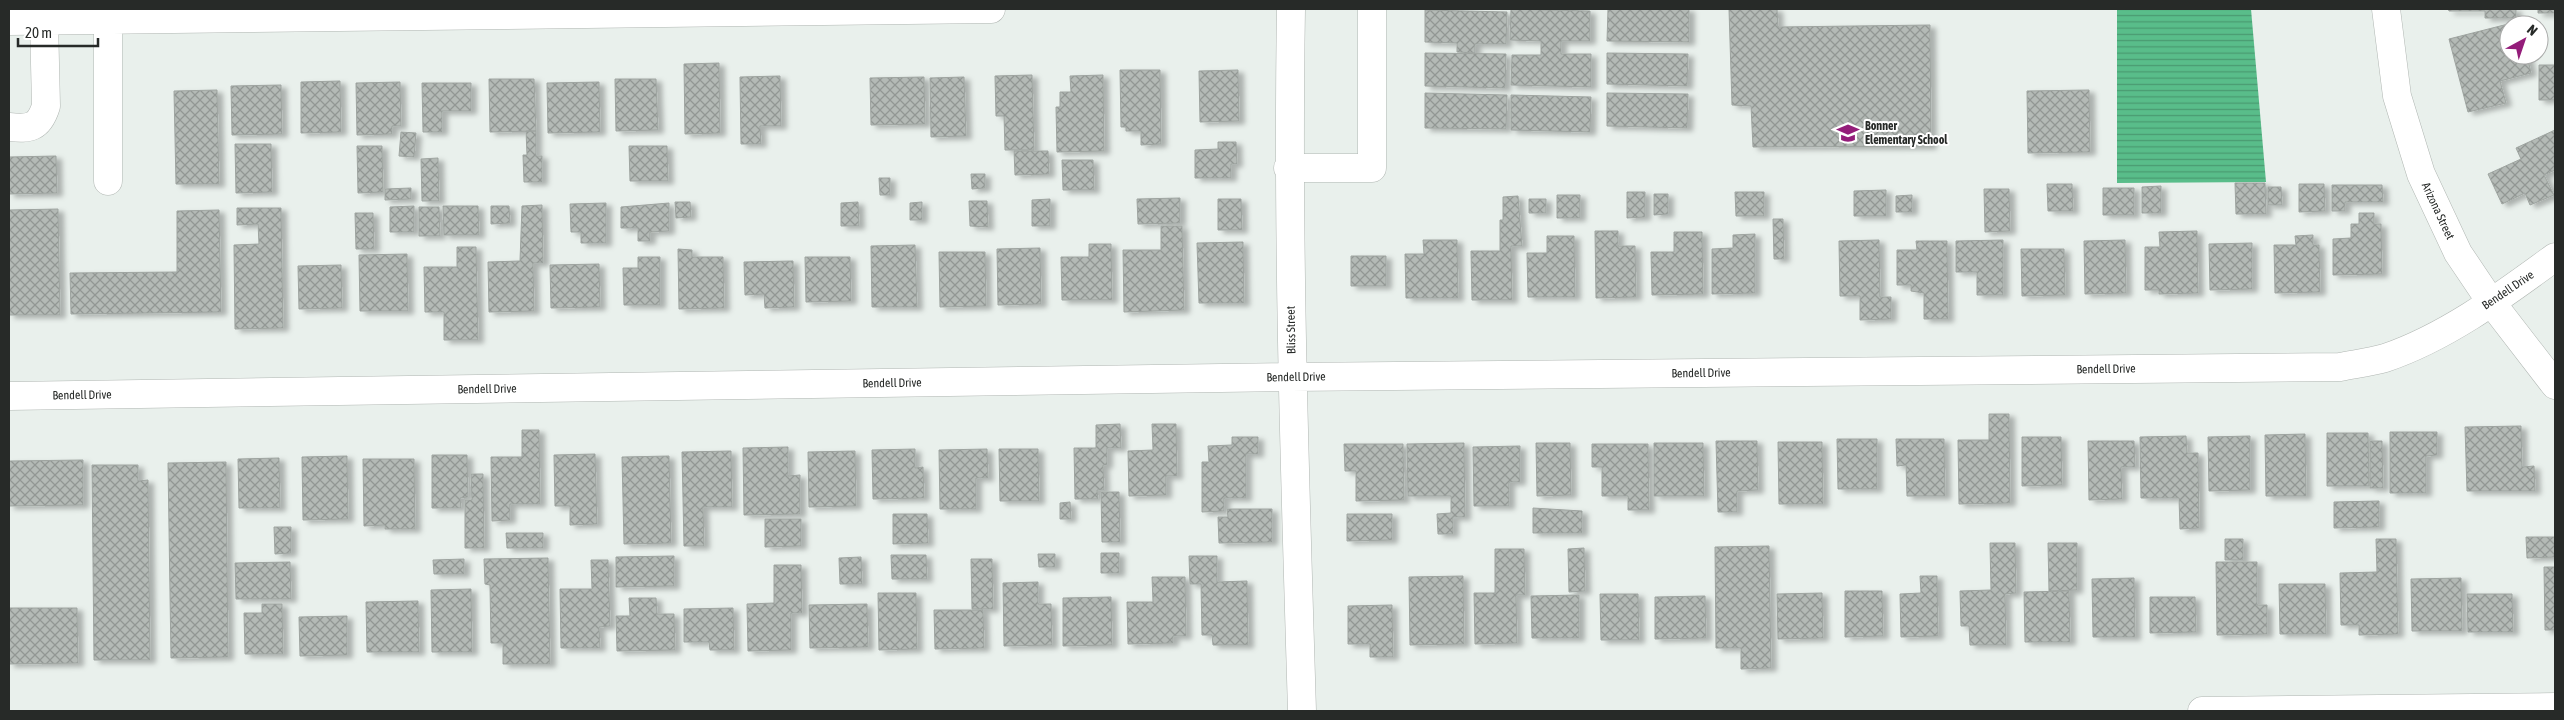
<svg xmlns="http://www.w3.org/2000/svg" width="2564" height="720" viewBox="0 0 2564 720" font-family="'Asap Condensed',sans-serif">
	<style>
		.water { fill: url(#water-rules) }
		.building { fill: url(#building-cross-hatch); stroke: #9ea4a0; filter: url(#shadow) }
		.lines { fill: none; stroke-linecap: round; stroke-linejoin: round }
		.minor-casing { stroke: #b0b6b2; stroke-width: 29 }
		.minor { stroke: #fff; stroke-width: 28 }
		.labels { text-anchor: middle; stroke-width: 4; stroke-linejoin: round; paint-order: stroke }
		.poi-label { font-size: 12px; font-weight: bold; fill: #272a28; stroke: #fff; text-anchor: start }
		.street-label { font-size: 12px; fill: #272a28; stroke: #fff }
	</style>
	<defs>
		<pattern id="water-rules" width="6" height="5" patternUnits="userSpaceOnUse" patternTransform="scale(1.25)"><rect width="6" height="5" fill="#59bd8a"/><path d="M0 2.5h6" fill="none" stroke="#4a9a71"/></pattern>
		<pattern id="building-cross-hatch" width="8" height="8" patternUnits="userSpaceOnUse" patternTransform="scale(1.25)"><rect width="8" height="8" fill="#b4bab6"/><path d="M0 0l8 8M0 8l8-8" fill="none" stroke="#929794"/></pattern>
		<filter id="shadow"><feDropShadow dx="5.5" dy="3" stdDeviation="2.5" flood-color="#0004"/></filter>
	</defs>
	<rect width="100%" height="100%" fill="#e9f0ec"/>
	<path class="water" d="M2117,9H2251L2266,182L2117,183Z"/>
	<path class="building" d="M1511,9L1590,11V41H1561V54H1591V87L1511,85L1512,55H1541V41L1510,40Z
		M1608,9H1689V42L1607,41Z
		M1729,9H1777L1778,27L1930,25L1931,146L1753,147L1751,106L1732,105Z
		M2448,9H2516V18H2485V11H2449Z
		M2538,9H2555V13H2538Z
		M1425,10L1507,12L1506,44H1475V53L1457,52V43L1425,42Z
		M2508,24L2509,55H2527L2531,73L2500,81L2506,103L2468,112L2449,39Z
		M1425,53L1506,54L1505,88L1425,86Z
		M1607,53L1688,54L1687,86L1607,84Z
		M719,63L720,133L685,134L684,64Z
		M2539,65H2555V100H2539Z
		M1120,70H1160L1161,144L1141,145V131H1126V127H1121Z
		M1238,70L1239,121L1200,122L1199,71Z
		M1032,75L1034,150H1005L1004,116H996L995,76Z
		M1103,75L1104,151L1057,152L1056,107H1060V92H1071L1070,76Z
		M780,76L781,126H760L761,144H741L740,77Z
		M924,77L925,124L871,125L870,78Z
		M964,77L966,136L931,137L930,78Z
		M489,79H534L536,131L490,132Z
		M615,79H656L658,130L616,131Z
		M340,81L341,132L301,133V82Z
		M400,82L401,126H392V134L357,135L356,83Z
		M599,82L600,132L548,133L547,83Z
		M422,83H471V111H442V132H423Z
		M281,85L282,134L232,135L231,86Z
		M217,90L219,184H176L174,91Z
		M2089,90L2090,152L2028,153L2027,91Z
		M1425,93L1507,95L1506,129L1425,128Z
		M1607,93L1688,94L1687,128L1607,126Z
		M1511,95L1591,97L1590,132L1511,130Z
		M2555,130V170L2544,175L2554,195L2530,205L2525,193L2502,204L2488,174L2521,159L2516,148Z
		M526,131H536V156H542V182H524L523,155H527Z
		M401,132L416,133L414,157L399,156Z
		M1218,142H1236L1237,164H1231V178H1195V150L1218,149Z
		M235,144H271L272,192L236,193Z
		M357,146H382L383,192L358,193Z
		M629,146H667L668,181H630Z
		M1014,151H1048L1049,174L1015,175Z
		M56,156L57,193L9,194V157Z
		M438,158L439,201H422L421,159Z
		M1062,160H1093L1094,190H1063Z
		M971,174H985V188L972,189Z
		M879,178H890V195H880Z
		M2235,183H2265L2266,214H2236Z
		M2047,184H2072L2073,211H2048Z
		M2299,184H2324L2325,211L2299,212Z
		M2332,185H2382L2383,202H2345V211H2332Z
		M2161,186V213H2142V187Z
		M2268,187H2281L2282,205H2268Z
		M411,188V199L385,200V189Z
		M2103,188H2134V215H2103Z
		M1984,189H2009L2010,231L1985,232Z
		M1886,190V216H1854V191Z
		M1627,192H1645V217L1627,218Z
		M1735,192H1764V216H1736Z
		M1654,194H1668V214L1654,215Z
		M1557,195H1580V218H1557Z
		M1912,195V212H1896V196Z
		M1518,196L1522,246H1511L1512,300H1472L1471,251H1500V220H1503V197Z
		M1180,198V223L1138,224L1137,199Z
		M1050,199V226H1032V200Z
		M1218,199H1241L1242,230H1218Z
		M1529,199H1546V213H1529Z
		M969,201H987L988,227L970,226Z
		M675,202H690L691,217L676,218Z
		M858,202L859,226H841V203Z
		M922,202V220H910V203Z
		M606,203V243H581V232H571L570,204Z
		M669,203V231L650,232V241H638V228H621V207Z
		M542,205L543,263H533L534,311L489,312L488,262L520,261L522,206Z
		M414,206V232H390V207Z
		M443,206H478L479,235H444Z
		M491,206H509L510,223L491,224Z
		M419,207H439L440,236H419Z
		M237,208H281L283,328L235,329L234,245L259,244L258,224L237,225Z
		M58,209L60,315H9V210Z
		M219,210L221,312L71,314L70,273L177,272V211Z
		M355,213H373L374,249H356Z
		M2359,213H2374V224H2381L2382,274L2333,275V239L2351,238V224H2359Z
		M1773,219H1783L1784,259H1774Z
		M1161,226H1182L1184,310L1124,312L1123,250H1161Z
		M1595,231H1618V246H1635L1636,297L1596,298Z
		M2197,231L2198,293L2159,294V290H2145V247H2160L2159,232Z
		M1674,232H1702L1703,294L1652,295L1651,252H1674Z
		M1755,234V293L1712,294V249L1733,248V235Z
		M2313,235V245H2319L2320,292L2275,293L2274,245H2296L2295,236Z
		M1547,236H1574L1575,297H1528L1527,253H1547Z
		M1423,240H1457L1458,298H1406L1405,254H1424Z
		M1879,240L1880,297H1891V319L1860,320V296H1840L1839,241Z
		M2003,240V295H1977V272H1956V241Z
		M2125,240L2126,293L2085,294L2084,241Z
		M1916,241H1947L1948,319H1924V293L1911,291V285H1897V250H1917Z
		M1243,242L1244,303H1199L1197,243Z
		M2252,243V289L2210,290L2209,244Z
		M1089,244H1111L1112,300H1062L1061,257H1089Z
		M915,245L917,307H872L871,246Z
		M457,247H476L478,340H444V312H425L424,267H457Z
		M1040,248L1041,304L998,305L997,249Z
		M678,249L692,250V257H723L724,308L679,309Z
		M2021,249H2064L2065,295L2022,296Z
		M939,252H985L986,306L940,307Z
		M407,254L408,311H360L359,255Z
		M1351,256H1386V286H1351Z
		M638,257H660V305H624L623,268H638Z
		M805,257H850L851,301L806,302Z
		M793,261L794,307L765,308L764,294L745,295L744,262Z
		M599,264L600,307L551,308L550,265Z
		M341,265L342,308L299,309L298,266Z
		M1989,414H2009L2010,503L1959,504L1958,440H1989Z
		M1120,424L1121,448H1107V465H1103L1104,490H1097L1098,499H1075L1074,448H1096V425Z
		M1152,424H1176L1177,476H1166V495L1129,496L1128,451L1153,450Z
		M2521,426L2522,467L2534,466L2535,491H2467L2465,427Z
		M522,430H539L540,504H510V520L492,521L491,457H522Z
		M2390,432H2437V455L2426,456V493H2390Z
		M2327,433H2368L2369,486H2327Z
		M2305,434L2306,496H2266L2265,435Z
		M2186,436L2187,453H2198L2199,528L2180,529L2179,498H2141L2140,437Z
		M2250,436V490L2209,491L2208,437Z
		M1232,437H1258V454H1246V498H1224V511L1202,512V462H1209L1208,446L1232,445Z
		M2022,437H2061L2062,485L2022,486Z
		M1837,439H1877V489H1838Z
		M1896,439H1944L1945,496H1907L1906,465L1897,466Z
		M1716,441H1757L1758,490L1737,491V512H1718Z
		M2088,441H2134L2135,467H2121L2122,499L2089,500Z
		M2370,441H2382L2383,488H2370Z
		M1778,442H1822L1823,504H1779Z
		M1464,443L1465,517H1453V534H1438L1437,514L1451,513V496H1408L1407,444Z
		M1536,443H1570L1571,495L1537,496Z
		M1654,443H1703L1704,496H1654Z
		M1344,444H1403L1404,500L1356,501V471H1345Z
		M1592,444H1648L1649,510H1628V496H1602V467H1592Z
		M1520,446V482H1509V506H1474L1473,447Z
		M788,447V476L800,475V514L744,515L743,448Z
		M915,449V468L923,467L924,498L873,499L872,450Z
		M987,449L988,478H976V509H940L939,450Z
		M999,449H1038L1039,501H1000Z
		M731,451L732,507H703L704,546H684L682,452Z
		M855,451L856,506L809,507L808,452Z
		M595,454L597,524L570,525V506H555L554,455Z
		M432,455H467L468,497L460,498L461,508H432Z
		M347,456L348,519L303,520L302,457Z
		M669,456L671,543L624,544L622,457Z
		M279,458L280,508H239L238,459Z
		M363,459H414L415,529H385V525L364,526Z
		M83,460V505L9,506V461Z
		M226,462L228,657L171,658L168,463Z
		M92,465H138V481L148,480L150,660H94Z
		M471,474H483L484,548H465V500H472Z
		M1101,492H1119L1120,542H1102Z
		M2379,501V527L2334,528V502Z
		M1070,502L1071,519H1060V503Z
		M1533,508L1582,511V533H1533Z
		M1227,509H1272V542L1219,543L1218,517H1228Z
		M893,514H927L928,543L893,544Z
		M1347,514H1392V540L1347,541Z
		M765,519H801V546L765,547Z
		M274,527H291V553L275,554Z
		M506,533H543V548H507Z
		M2526,537H2555V557L2527,558Z
		M2225,539H2243V560H2225Z
		M2376,539H2396L2398,634L2359,635V625H2341L2340,573L2377,572Z
		M1990,543H2015L2016,593L2005,594L2006,645H1970L1969,626H1961L1960,591L1991,590Z
		M2048,543H2077V590L2049,591Z
		M1769,546L1771,668L1741,669V648H1716L1715,547Z
		M1584,548L1585,591L1569,592L1568,549Z
		M1495,549H1524L1525,595H1516L1517,643L1475,644L1474,593H1495Z
		M1101,553H1119V573H1101Z
		M1038,554H1055V567H1039Z
		M891,555H926L927,579H892Z
		M674,556V586L616,587V557Z
		M1189,556H1217V582L1247,581L1248,645H1213L1212,635H1202L1201,584H1190Z
		M861,557L862,584H840L839,558Z
		M548,558L550,664H503V643H491L490,585L485,584L484,559Z
		M464,559V574H434L433,560Z
		M971,559H992L993,609H972Z
		M591,560H608L610,626L599,627L600,648H561L560,589H592Z
		M290,562L291,599H236L235,563Z
		M2216,562H2257V605H2267V634L2217,635Z
		M774,565H801L802,613H791V650L748,651L747,604L774,603Z
		M2544,567H2555V630H2545Z
		M1463,576L1464,644L1410,645L1409,577Z
		M1920,576H1937L1938,636L1901,637L1900,594L1921,593Z
		M1152,577H1185L1186,636H1173V643L1128,644L1127,602H1153Z
		M2134,578L2135,637H2093L2092,579Z
		M2461,578L2462,631H2412L2411,579Z
		M1038,582V604H1051L1052,645L1004,646L1003,583Z
		M2279,584H2325L2326,634H2280Z
		M471,589L472,652H432L431,590Z
		M1845,591H1882L1883,636L1845,637Z
		M2069,591L2070,642H2025L2024,592Z
		M878,593H916L917,649L879,650Z
		M1822,593L1823,638L1778,639L1777,594Z
		M1600,594H1638L1639,640H1601Z
		M2467,594H2512L2513,632H2468Z
		M1579,595V638H1532L1531,596Z
		M1705,596L1706,638L1655,639V597Z
		M1111,597L1112,645L1063,646V598Z
		M2150,597H2195L2196,632L2150,633Z
		M629,598H656L657,614H674L675,650L617,651L616,616H630Z
		M418,601L419,652H367L366,602Z
		M262,604H282L283,654H245L244,613H262Z
		M867,604L868,647L810,648L809,605Z
		M1392,605L1393,657H1370V644H1348V606Z
		M9,608H77L78,663L9,664Z
		M733,608L734,650H710L709,642H684V609Z
		M934,610H983L984,648L935,649Z
		M347,616V655L300,656L299,617Z"/>
	<g class="lines">
		<g class="minor-casing">
			<path id="minor" d="M1291,9C1287,243 1295,477 1302,711
				M2386,9L2397,96L2421,174L2458,253L2491,302L2555,385
				M9,21L991,9
				M9,127C30,129 39,128 46,106L44,21
				M1288,168H1372V9
				M108,181V20
				M9,396L1291,377L2340,367C2355,364 2371,362 2385,358C2447,337 2503,295 2555,257
				M2202,711L2555,707"/>
		</g>
		<use href="#minor" class="minor"/>
	</g>
	<defs>
		<g id="school-bare" transform="scale(1.725)"><path d="M0-5L7-2L0 1L-7-2ZM-4 1L0 2.5L4 1V4Q0 6-4 4Z" fill="#941d7a" stroke="#fff" stroke-width="2.5" paint-order="stroke"/></g>
	</defs>
	<g fill-rule="evenodd">
		<use href="#school-bare" x="1848" y="133"/>
	</g>
	<g class="labels">
		<g class="poi-label">
			<text x="1865" y="130">Bonner<tspan x="1865" dy="14">Elementary School</tspan></text>
		</g>
		<g class="street-label">
			<text transform="translate(2438 211) rotate(65)" y="4">Arizona Street</text>
			<text transform="translate(2508 290) rotate(-34)" y="4">Bendell Drive</text>
			<text transform="translate(1291 330) rotate(-91)" y="4">Bliss Street</text>
			<text transform="translate(2106 369) rotate(-1)" y="4">Bendell Drive</text>
			<text transform="translate(1701 373) rotate(-1)" y="4">Bendell Drive</text>
			<text transform="translate(1296 377) rotate(-1)" y="4">Bendell Drive</text>
			<text transform="translate(892 383) rotate(-1)" y="4">Bendell Drive</text>
			<text transform="translate(487 389) rotate(-1)" y="4">Bendell Drive</text>
			<text transform="translate(82 395) rotate(-1)" y="4">Bendell Drive</text>
		</g>
	</g>
	<rect width="2564" height="720" fill="none" stroke="#272a28" stroke-width="20"/>
	<g transform="translate(2524 40) rotate(40)"><circle r="24" fill="#ffffff" stroke="#a9aaa9"/>
	<path d="M0-4L9 19L0 12L-9 19Z" fill="#941d7a"/>
	<text y="-8" font-size="14" font-weight="bold" text-anchor="middle" fill="#272a28">N</text>
	</g>
	<path d="M18 38v8h80v-8" fill="none" stroke="#272a28" stroke-width="2.5"/>
	<text x="25" y="38" font-size="15" fill="#272a28" stroke="#ffffff" stroke-width="4" paint-order="stroke">20 m</text>
</svg>
